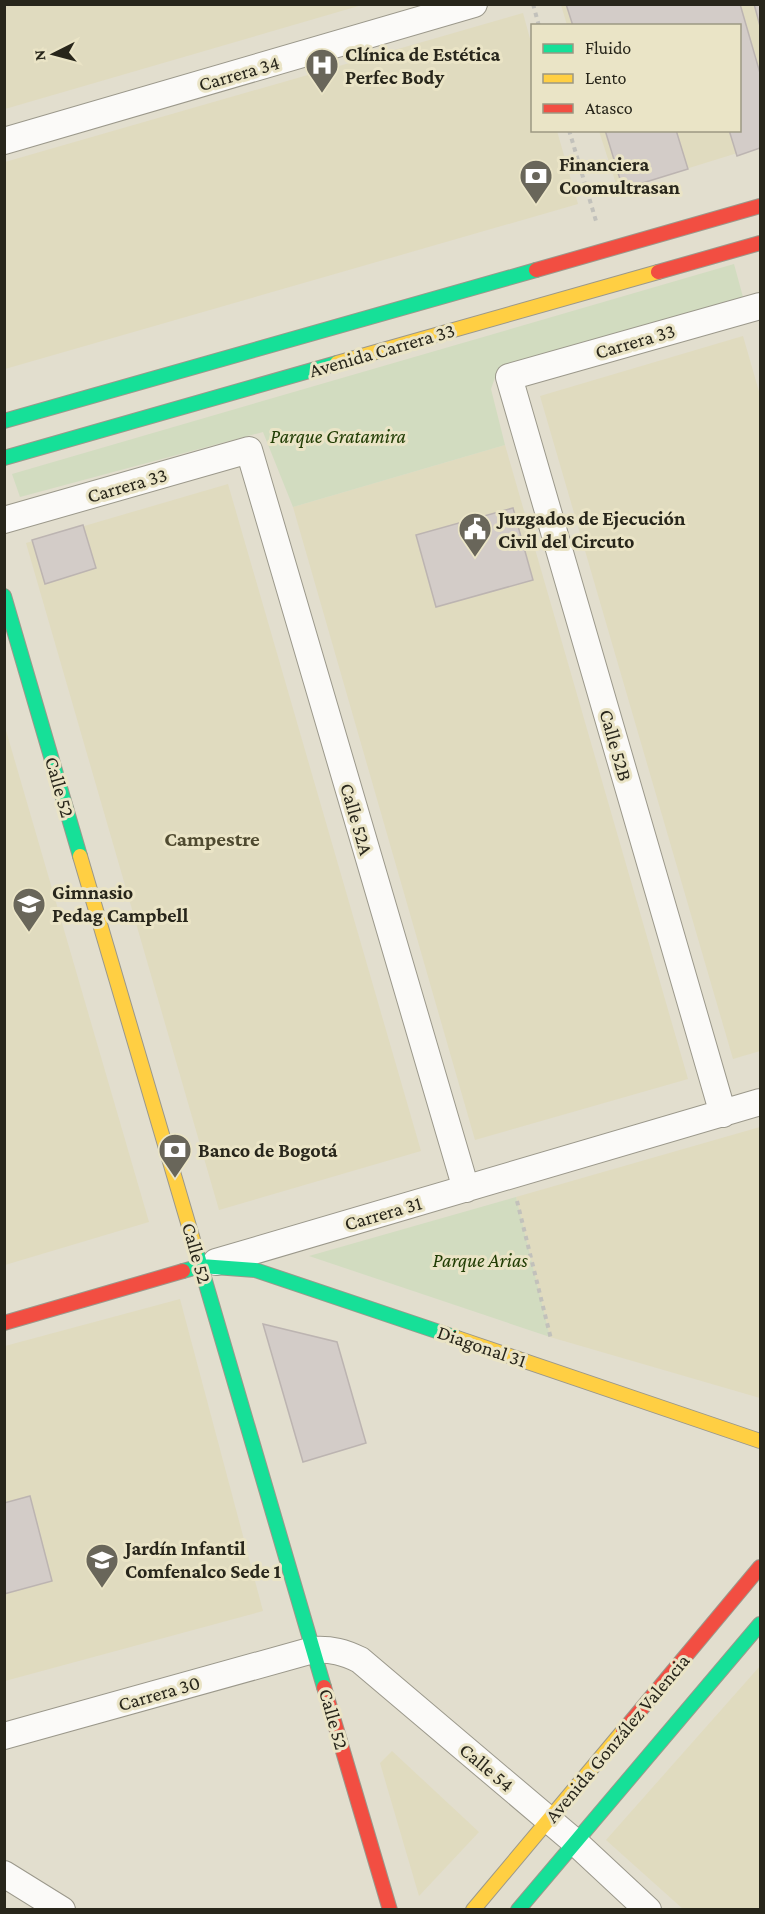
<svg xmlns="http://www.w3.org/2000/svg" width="765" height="1914" viewBox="0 0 765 1914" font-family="'Crimson Pro',serif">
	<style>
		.built { fill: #e0dbbf }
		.green { fill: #d2dcc0 }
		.building { fill: #d3ccc8; stroke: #bcb4b1; stroke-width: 1.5 }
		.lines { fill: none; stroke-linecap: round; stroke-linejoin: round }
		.street-casing { stroke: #9b988b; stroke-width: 28 }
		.fast-casing { stroke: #9b988b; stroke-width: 16 }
		.slow-casing { stroke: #9b988b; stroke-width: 16 }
		.jam-casing { stroke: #9b988b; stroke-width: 16 }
		.path { stroke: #c2c1bb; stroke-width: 4; stroke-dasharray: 4.5 4.5; stroke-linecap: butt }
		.street { stroke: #fbfaf8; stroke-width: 26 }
		.fast { stroke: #16e098; stroke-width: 14 }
		.slow { stroke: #ffcf43; stroke-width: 14 }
		.jam { stroke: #f24e42; stroke-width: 14 }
		.labels { text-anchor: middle; stroke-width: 6; stroke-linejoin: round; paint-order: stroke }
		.poi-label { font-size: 20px; font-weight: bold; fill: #28261b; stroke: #eae4c6; text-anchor: start }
		.street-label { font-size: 20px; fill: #28261b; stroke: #eae4c6 }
		.park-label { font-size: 20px; font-style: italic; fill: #213d04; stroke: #eae4c6 }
		.neighbourhood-label { font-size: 21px; font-weight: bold; fill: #4f4a30; stroke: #eae4c6 }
	</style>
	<rect width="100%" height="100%" fill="#e2dece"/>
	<path class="built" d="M5,4H362V5L5,109Z
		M561,5H760V146L618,190L599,131L740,130V26L567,25Z
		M523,13L532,46V130L557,131L578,204L5,369V162Z
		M743,336L760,395V1051L733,1059L540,396Z
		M505,445L688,1079L475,1140L293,507Z
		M228,484L421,1151L219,1210L26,543Z
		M5,727L149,1222L5,1265H4Z
		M760,1127V1398L550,1337L516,1197Z
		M180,1299L263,1611L5,1681V1346Z
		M760,1666V1909H683L606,1840Z
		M392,1751L479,1832L419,1896L380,1763Z"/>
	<path class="green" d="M734,264L743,297L498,369L491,389L505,445L293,507L263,432L20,497L12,474Z
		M516,1197L550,1337L309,1256Z"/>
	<path class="building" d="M566,4H740L760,73V148L737,156L729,130H740V26H573Z
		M754,4H760V26Z
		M605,130H676L688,169L623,189Z
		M513,508L533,580L436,607L416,535Z
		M83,525L96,568L45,584L32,540Z
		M263,1324L337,1342L366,1443L303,1462Z
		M30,1496L52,1581L4,1594V1503Z"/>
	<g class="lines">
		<g class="street-casing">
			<path id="street" d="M4,141L474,4
				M4,520L249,450L466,1189
				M723,1114L509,377L760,306
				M216,1262L760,1102
				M4,1736L313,1650C332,1649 344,1652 360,1660L575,1842L648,1910
				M4,1874L62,1910"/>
		</g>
		<g class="fast-casing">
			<path id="fast" d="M4,421L536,270
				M4,458L337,363
				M4,596L80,856
				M196,1250L324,1687
				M183,1271L201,1266L255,1270L457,1338
				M518,1910L760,1624"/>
		</g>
		<g class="slow-casing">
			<path id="slow" d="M337,363L658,272
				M80,856L196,1250
				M457,1338L760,1441
				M473,1910L623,1731"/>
		</g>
		<g class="jam-casing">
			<path id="jam" d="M536,270L760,206
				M658,272L760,243
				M4,1323L183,1271
				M324,1687L390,1910
				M623,1731L760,1567"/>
		</g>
		<path class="path" d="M533,4L539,26
			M569,130L596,221
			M517,1201L551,1339"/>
		<use href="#street" class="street"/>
		<use href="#fast" class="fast"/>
		<use href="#slow" class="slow"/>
		<use href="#jam" class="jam"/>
	</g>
	<defs>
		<g id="hospital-pin" transform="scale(1.725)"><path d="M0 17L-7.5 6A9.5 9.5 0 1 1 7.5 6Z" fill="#69665a" stroke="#eae4c6"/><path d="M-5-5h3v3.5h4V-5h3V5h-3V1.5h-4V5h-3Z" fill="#fff"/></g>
		<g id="bank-pin" transform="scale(1.725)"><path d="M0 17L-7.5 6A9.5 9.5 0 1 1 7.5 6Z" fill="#69665a" stroke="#eae4c6"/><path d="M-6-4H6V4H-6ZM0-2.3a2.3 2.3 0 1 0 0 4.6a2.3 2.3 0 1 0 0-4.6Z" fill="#fff"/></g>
		<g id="civic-pin" transform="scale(1.725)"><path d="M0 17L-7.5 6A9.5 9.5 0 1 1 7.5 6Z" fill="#69665a" stroke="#eae4c6"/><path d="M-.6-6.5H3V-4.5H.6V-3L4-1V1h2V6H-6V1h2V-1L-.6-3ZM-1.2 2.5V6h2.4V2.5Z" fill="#fff"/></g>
		<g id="school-pin" transform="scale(1.725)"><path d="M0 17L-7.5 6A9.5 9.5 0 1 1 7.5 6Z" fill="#69665a" stroke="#eae4c6"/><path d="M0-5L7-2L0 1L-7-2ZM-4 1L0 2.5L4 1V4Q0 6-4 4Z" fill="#fff"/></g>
	</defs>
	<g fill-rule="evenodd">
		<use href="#hospital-pin" x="322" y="65"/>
		<use href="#bank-pin" x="536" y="176"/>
		<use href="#civic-pin" x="475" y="529"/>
		<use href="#school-pin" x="29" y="904"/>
		<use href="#bank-pin" x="175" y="1150"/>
		<use href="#school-pin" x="102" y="1560"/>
	</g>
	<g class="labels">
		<g class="poi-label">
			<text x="345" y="61">Clínica de Estética<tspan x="345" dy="23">Perfec Body</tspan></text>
			<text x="559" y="171">Financiera<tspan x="559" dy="23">Coomultrasan</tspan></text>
			<text x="498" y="525">Juzgados de Ejecución<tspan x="498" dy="23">Civil del Circuto</tspan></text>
			<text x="52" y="899">Gimnasio<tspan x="52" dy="23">Pedag Campbell</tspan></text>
			<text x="198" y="1157">Banco de Bogotá</text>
			<text x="125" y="1555">Jardín Infantil<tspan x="125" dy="23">Comfenalco Sede 1</tspan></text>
		</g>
		<g class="street-label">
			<text transform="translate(239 73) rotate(-16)" y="7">Carrera 34</text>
			<text transform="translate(635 341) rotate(-16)" y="7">Carrera 33</text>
			<text transform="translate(382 350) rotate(-16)" y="7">Avenida Carrera 33</text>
			<text transform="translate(127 485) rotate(-16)" y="7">Carrera 33</text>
			<text transform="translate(616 745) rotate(74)" y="7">Calle 52B</text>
			<text transform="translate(60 787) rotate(74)" y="7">Calle 52</text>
			<text transform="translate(357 819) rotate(74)" y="7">Calle 52A</text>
			<text transform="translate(383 1213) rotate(-16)" y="7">Carrera 31</text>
			<text transform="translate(197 1253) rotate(74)" y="7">Calle 52</text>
			<text transform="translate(482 1346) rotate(19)" y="7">Diagonal 31</text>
			<text transform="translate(159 1693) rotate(-16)" y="7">Carrera 30</text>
			<text transform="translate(334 1719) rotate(74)" y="7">Calle 52</text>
			<text transform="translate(617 1738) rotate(-50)" y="7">Avenida González Valencia</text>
			<text transform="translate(487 1767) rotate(40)" y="7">Calle 54</text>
		</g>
		<g class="park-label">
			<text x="338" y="443">Parque Gratamira</text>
			<text x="480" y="1267">Parque Arias</text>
		</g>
		<g class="neighbourhood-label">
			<text x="212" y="846">Campestre</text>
		</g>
	</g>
	<rect width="765" height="1914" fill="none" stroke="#28261b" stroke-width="12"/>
	<rect x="531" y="24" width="210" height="108" fill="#eae4c6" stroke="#9c9882" stroke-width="1.5"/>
	<rect x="543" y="44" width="30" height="9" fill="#16e098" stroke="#9c9882" stroke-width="1.5"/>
	<text x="585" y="54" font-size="18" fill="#28261b">Fluido</text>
	<rect x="543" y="74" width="30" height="9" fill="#ffcf43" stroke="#9c9882" stroke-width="1.5"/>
	<text x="585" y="84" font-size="18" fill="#28261b">Lento</text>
	<rect x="543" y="104" width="30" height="9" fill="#f24e42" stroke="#9c9882" stroke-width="1.5"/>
	<text x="585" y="114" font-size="18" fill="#28261b">Atasco</text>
	<g transform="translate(54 54) rotate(264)" stroke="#eae4c6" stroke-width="4.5" paint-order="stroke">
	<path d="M0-4.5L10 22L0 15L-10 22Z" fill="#28261b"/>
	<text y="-9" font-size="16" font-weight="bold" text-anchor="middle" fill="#28261b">N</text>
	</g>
</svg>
